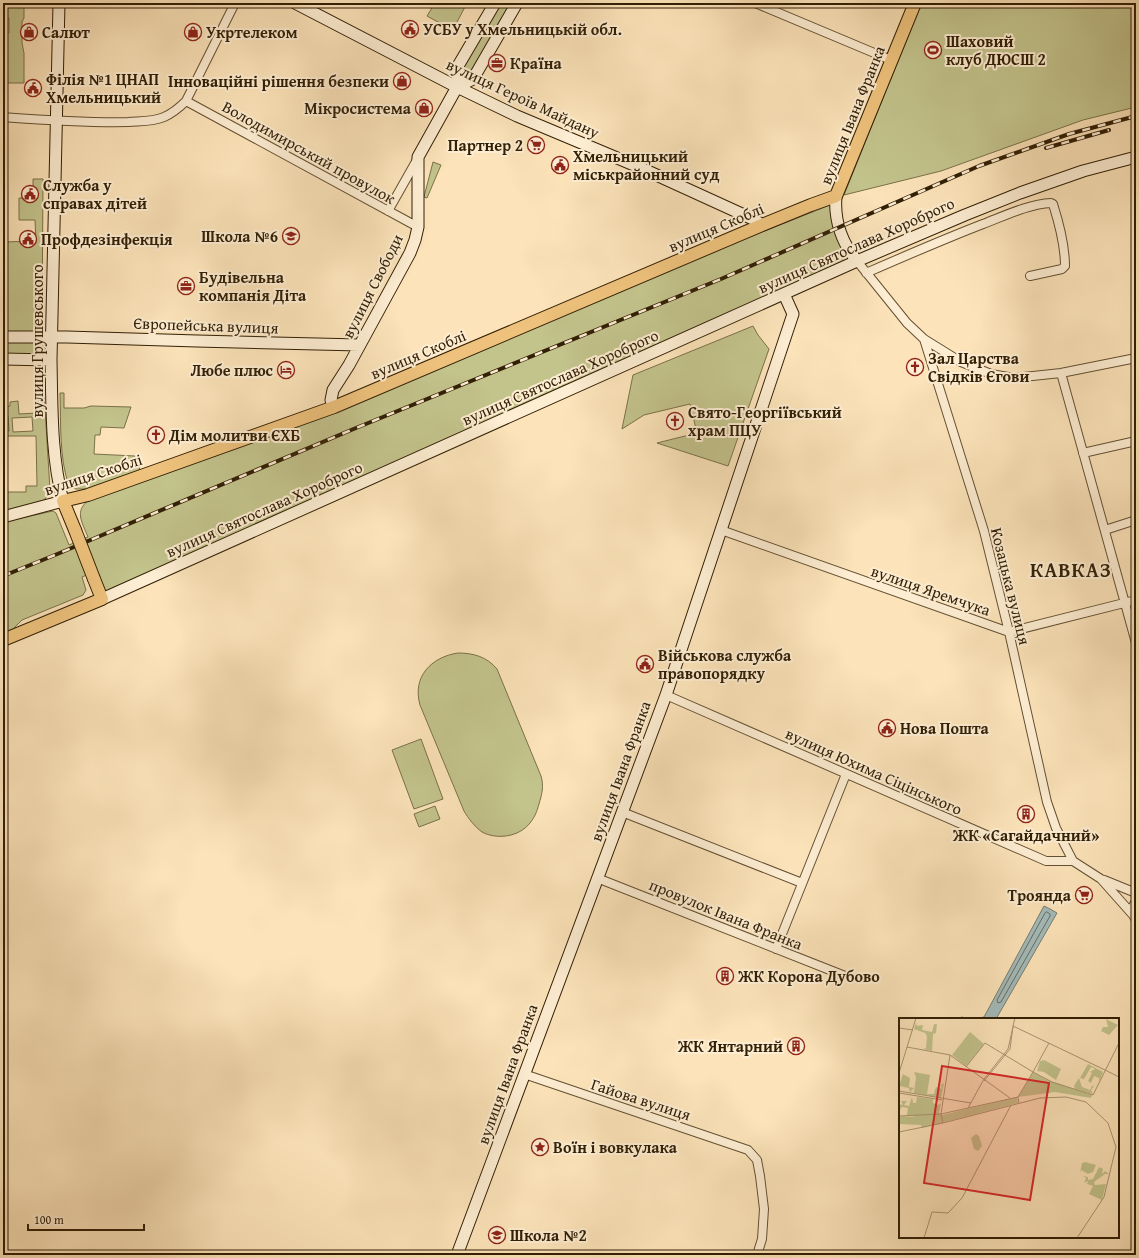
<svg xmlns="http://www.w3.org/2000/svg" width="1139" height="1258" viewBox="0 0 1139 1258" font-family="'Gentium Book Plus',serif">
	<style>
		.green { fill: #c3c38c; stroke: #7a7148; fill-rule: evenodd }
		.water { fill: #a3bbba; stroke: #767d72 }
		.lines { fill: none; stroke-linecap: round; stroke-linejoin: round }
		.shore { stroke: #6a6d60; stroke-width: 1 }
		.street-casing { stroke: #645032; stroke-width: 10 }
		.secondary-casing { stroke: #321f05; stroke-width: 13 }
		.primary-casing { stroke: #321f05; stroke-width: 14 }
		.street { stroke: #fdedd2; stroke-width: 8 }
		.secondary { stroke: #fdedd2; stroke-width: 11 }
		.primary { stroke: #eec27c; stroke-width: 12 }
		.rail-casing { stroke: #321f05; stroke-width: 4 }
		.rail { stroke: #fdedd2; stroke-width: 2.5; stroke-dasharray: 8; stroke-linecap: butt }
		.primary-bridge-casing { stroke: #321f05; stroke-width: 14; stroke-linecap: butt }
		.primary-bridge { stroke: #eec27c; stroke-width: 12 }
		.labels { text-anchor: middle; stroke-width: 4; stroke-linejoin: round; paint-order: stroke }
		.poi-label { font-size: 16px; font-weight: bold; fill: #321f05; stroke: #fdedd2; text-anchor: start }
		.street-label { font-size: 16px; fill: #321f05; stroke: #fdedd2 }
		.district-label { font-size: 20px; font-weight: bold; letter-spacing: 1px; fill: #321f05; stroke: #fdedd2 }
		.inset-road { fill: none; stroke: #ab9571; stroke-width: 1 }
		.view { fill: #d62828; fill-opacity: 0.15; stroke: #d62828; stroke-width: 2 }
		.inset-edge { fill: none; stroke: #321f05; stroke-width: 2 }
	</style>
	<rect width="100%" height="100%" fill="#fce3b9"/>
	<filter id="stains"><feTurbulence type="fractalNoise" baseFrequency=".005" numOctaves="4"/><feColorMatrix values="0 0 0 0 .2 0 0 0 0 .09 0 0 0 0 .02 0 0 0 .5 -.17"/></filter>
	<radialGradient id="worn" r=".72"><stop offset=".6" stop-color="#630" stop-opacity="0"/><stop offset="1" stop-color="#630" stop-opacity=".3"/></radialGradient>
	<path class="green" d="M3,3H24V18L22,22V43L24,53V83H3V33H9V18L3,17Z
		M435,3H467L456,24L447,27L427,16Z
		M500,3H512L468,76L459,71Z
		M921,3H1136V107L1083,120L941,171L844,195Z
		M433,162L441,165L427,198L424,197Z
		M33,179H43L42,333H3V242L36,241L35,220H19V198H33Z
		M835,203L851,260L104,595L94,572L82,577L86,590L83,595L22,620L12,630L3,633V522L53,511L56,513L69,545L88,537C82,522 74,511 89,500Z
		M753,326L758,335L769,349L728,466L657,443L697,433L690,404L644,415L622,429L633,375Z
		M3,340H45L44,357H3Z
		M36,393H44L50,490L46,498L40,503L3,512V492H26V486H37L36,436H3V431H9L8,416H3V407L10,406V402L18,401L19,414L37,413ZM32,417L33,431L13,432L12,418Z
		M60,393H64V408H84L91,406L131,407L124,428L101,427L100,435H95L94,454L135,456L140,470L85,489H76L69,486C59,458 61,423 60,393Z
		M458,653C474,653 487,657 497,669L541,776C544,786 542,794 539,804C537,811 535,817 530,823C519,837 497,840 482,832C475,827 468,818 464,811L420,705C412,677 431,657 458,653Z
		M421,739L443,799L414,809L392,750Z
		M435,806L440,819L419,827L414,814Z"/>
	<path class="water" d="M1044,906L1050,909L1057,913L996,1019H960L961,1017L974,1019L984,1017Z"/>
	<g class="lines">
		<path class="shore" d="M1047,912L1050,914V916L1001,1002L998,1003L997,1000L1045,913Z"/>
		<g class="street-casing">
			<path id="street" d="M755,3L891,60
				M186,101L418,227
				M3,117C45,120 86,123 128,122C140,121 153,122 164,117C173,113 180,107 186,101L235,3
				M388,211L418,158
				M857,261L907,323L924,339L984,531L1009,632L1047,802L1056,828L1073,861L1101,879L1133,915
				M866,273C905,256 944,239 983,224C1004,216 1029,204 1051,203L1053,204C1059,223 1065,247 1065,266L1062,269L1030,276
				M924,339L961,362L991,374L1014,378L1061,373L1136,358
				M1061,373L1136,643
				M1083,453L1136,441
				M721,530L1009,632L1136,600
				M1105,530L1136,520
				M666,695L1046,861H1073
				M622,812L802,883
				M597,878L845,976
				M1104,880L1136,893
				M1134,917L1132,908L1136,901
				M776,949L846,774
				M524,1074L748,1150L757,1160L760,1176L764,1209L762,1239L757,1255"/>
		</g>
		<g class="secondary-casing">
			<path id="secondary" d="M295,3L457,87L517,116L641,168L755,220L762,225
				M457,87L473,79L517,3
				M836,196C834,220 842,243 857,261
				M3,337H67L197,341L359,345
				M3,359L51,360
				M334,407L331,400L333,390L349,365L410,253L415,240L418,227V157L457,87L458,66L495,3
				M3,517L63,501C51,457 52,405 51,360L59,3
				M102,599L857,261L965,215L1020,193L1083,171L1136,157
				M457,1255L666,695L793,314L784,294"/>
		</g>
		<g class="primary-casing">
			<path id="primary" d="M75,530L63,501L88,495L334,407L762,225L811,205L836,196L915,3
				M3,640L102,599L94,579"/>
		</g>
		<use href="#street" class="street"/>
		<use href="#secondary" class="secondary"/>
		<use href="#primary" class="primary"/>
		<g class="rail-casing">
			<path id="rail" d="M1046,148L1109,130
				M3,576L55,555L356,428L721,279L979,166L1069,134L1136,116"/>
		</g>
		<use href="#rail" class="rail"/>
		<g class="primary-bridge-casing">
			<path id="primary-bridge" d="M75,530L94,579"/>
		</g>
		<use href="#primary-bridge" class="primary-bridge"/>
	</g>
	<defs>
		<g id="civic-ring" transform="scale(0.9)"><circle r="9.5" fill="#fdedd2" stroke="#8f2418" stroke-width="1.5"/><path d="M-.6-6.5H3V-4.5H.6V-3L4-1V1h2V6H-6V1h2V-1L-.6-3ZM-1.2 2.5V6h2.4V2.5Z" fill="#8f2418"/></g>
		<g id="shop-ring" transform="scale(0.9)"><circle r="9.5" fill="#fdedd2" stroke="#8f2418" stroke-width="1.5"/><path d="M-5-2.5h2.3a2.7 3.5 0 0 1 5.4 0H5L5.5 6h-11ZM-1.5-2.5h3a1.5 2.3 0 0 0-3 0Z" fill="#8f2418"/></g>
		<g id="stadium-ring" transform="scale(0.9)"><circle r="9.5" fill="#fdedd2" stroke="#8f2418" stroke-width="1.5"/><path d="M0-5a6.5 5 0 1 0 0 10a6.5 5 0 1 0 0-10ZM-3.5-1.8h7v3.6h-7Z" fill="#8f2418"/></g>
		<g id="office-ring" transform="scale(0.9)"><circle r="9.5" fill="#fdedd2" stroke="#8f2418" stroke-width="1.5"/><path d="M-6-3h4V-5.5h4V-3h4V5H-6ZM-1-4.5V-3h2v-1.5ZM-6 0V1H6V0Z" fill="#8f2418"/></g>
		<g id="supermarket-ring" transform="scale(0.9)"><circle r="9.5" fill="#fdedd2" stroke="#8f2418" stroke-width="1.5"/><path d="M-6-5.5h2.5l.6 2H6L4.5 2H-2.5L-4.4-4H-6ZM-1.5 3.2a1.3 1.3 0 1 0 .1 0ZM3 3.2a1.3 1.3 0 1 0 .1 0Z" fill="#8f2418"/></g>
		<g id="school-ring" transform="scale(0.9)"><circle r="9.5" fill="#fdedd2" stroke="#8f2418" stroke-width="1.5"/><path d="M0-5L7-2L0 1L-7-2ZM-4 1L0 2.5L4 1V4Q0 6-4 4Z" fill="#8f2418"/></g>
		<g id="church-ring" transform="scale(0.9)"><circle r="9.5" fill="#fdedd2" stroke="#8f2418" stroke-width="1.5"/><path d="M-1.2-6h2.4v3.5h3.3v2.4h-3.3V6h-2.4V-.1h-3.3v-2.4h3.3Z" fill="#8f2418"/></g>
		<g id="hotel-ring" transform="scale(0.9)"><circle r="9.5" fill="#fdedd2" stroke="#8f2418" stroke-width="1.5"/><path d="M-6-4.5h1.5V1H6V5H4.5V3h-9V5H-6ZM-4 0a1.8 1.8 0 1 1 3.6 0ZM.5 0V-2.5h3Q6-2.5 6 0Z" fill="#8f2418"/></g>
		<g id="building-ring" transform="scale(0.9)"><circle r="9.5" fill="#fdedd2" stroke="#8f2418" stroke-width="1.5"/><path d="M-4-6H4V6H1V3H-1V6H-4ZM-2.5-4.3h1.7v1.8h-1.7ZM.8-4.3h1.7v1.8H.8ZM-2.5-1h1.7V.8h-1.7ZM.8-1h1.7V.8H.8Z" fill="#8f2418"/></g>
		<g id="sight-ring" transform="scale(0.9)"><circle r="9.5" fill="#fdedd2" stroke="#8f2418" stroke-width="1.5"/><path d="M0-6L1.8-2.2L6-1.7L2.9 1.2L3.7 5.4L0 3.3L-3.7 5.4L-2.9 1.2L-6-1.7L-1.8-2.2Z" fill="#8f2418"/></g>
	</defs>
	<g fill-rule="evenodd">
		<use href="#civic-ring" x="410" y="29"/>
		<use href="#shop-ring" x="29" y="32"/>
		<use href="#shop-ring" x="193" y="32"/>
		<use href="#stadium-ring" x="933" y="50"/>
		<use href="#office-ring" x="497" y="63"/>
		<use href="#shop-ring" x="402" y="81"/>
		<use href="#civic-ring" x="33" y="88"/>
		<use href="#shop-ring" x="424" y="108"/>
		<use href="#supermarket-ring" x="536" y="145"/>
		<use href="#civic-ring" x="560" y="165"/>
		<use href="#civic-ring" x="30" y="194"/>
		<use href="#school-ring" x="291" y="236"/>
		<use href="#civic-ring" x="28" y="239"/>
		<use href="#office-ring" x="186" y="286"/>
		<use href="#church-ring" x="915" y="367"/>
		<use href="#hotel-ring" x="286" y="370"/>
		<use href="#church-ring" x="675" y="421"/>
		<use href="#church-ring" x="156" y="435"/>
		<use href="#civic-ring" x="645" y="664"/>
		<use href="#civic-ring" x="887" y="728"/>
		<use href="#building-ring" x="1026" y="814"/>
		<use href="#supermarket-ring" x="1084" y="895"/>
		<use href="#building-ring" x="725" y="976"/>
		<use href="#building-ring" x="796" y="1046"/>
		<use href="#sight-ring" x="540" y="1147"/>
		<use href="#school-ring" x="497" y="1235"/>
	</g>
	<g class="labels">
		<g class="poi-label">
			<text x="423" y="35">УСБУ у Хмельницькій обл.</text>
			<text x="42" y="38">Салют</text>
			<text x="206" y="38">Укртелеком</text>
			<text x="946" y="47">Шаховий<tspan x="946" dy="18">клуб ДЮСШ 2</tspan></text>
			<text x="510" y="69">Країна</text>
			<text x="46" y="85">Філія №1 ЦНАП<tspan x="46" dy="18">Хмельницький</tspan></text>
			<text x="389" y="87" text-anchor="end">Інноваційні рішення безпеки</text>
			<text x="411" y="114" text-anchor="end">Мікросистема</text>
			<text x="523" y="151" text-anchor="end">Партнер 2</text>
			<text x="573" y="162">Хмельницький<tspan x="573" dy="18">міськрайонний суд</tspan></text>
			<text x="43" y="191">Служба у<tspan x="43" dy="18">справах дітей</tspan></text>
			<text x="278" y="242" text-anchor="end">Школа №6</text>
			<text x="41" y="245">Профдезінфекція</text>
			<text x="199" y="283">Будівельна<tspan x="199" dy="18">компанія Діта</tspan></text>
			<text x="928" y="364">Зал Царства<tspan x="928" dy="18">Свідків Єгови</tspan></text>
			<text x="273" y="376" text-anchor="end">Любе плюс</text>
			<text x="688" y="418">Свято-Георгіївський<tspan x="688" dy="18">храм ПЦУ</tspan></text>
			<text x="169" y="441">Дім молитви ЄХБ</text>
			<text x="658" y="661">Військова служба<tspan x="658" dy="18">правопорядку</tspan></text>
			<text x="900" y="734">Нова Пошта</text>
			<text x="1026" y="841" text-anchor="middle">ЖК «Сагайдачний»</text>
			<text x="1071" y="901" text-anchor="end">Троянда</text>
			<text x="738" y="982">ЖК Корона Дубово</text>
			<text x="783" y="1052" text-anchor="end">ЖК Янтарний</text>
			<text x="553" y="1153">Воїн і вовкулака</text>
			<text x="510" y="1241">Школа №2</text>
		</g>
		<g class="street-label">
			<text transform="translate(523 98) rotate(25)" y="6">вулиця Героїв Майдану</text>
			<text transform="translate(852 115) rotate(-68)" y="6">вулиця Івана Франка</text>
			<text transform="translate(309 152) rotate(29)" y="6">Володимирський провулок</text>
			<text transform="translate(716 227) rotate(-23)" y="6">вулиця Скоблі</text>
			<text transform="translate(856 245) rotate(-24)" y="6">вулиця Святослава Хороброго</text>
			<text transform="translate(372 286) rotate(-63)" y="6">вулиця Свободи</text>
			<text transform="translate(206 325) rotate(2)" y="6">Європейська вулиця</text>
			<text transform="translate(37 341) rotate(-90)" y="6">вулиця Грушевського</text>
			<text transform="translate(418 354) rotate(-23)" y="6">вулиця Скоблі</text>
			<text transform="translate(560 377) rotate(-24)" y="6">вулиця Святослава Хороброго</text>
			<text transform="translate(93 474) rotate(-18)" y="6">вулиця Скоблі</text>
			<text transform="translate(264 509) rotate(-24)" y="6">вулиця Святослава Хороброго</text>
			<text transform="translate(1011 586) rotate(76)" y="6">Козацька вулиця</text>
			<text transform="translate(931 590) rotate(19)" y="6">вулиця Яремчука</text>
			<text transform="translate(620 771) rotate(-70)" y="6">вулиця Івана Франка</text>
			<text transform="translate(874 771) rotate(24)" y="6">вулиця Юхима Сіцінського</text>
			<text transform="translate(726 914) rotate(22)" y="6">провулок Івана Франка</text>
			<text transform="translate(507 1074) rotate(-70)" y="6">вулиця Івана Франка</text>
			<text transform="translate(641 1099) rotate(18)" y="6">Гайова вулиця</text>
		</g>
		<g class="district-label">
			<text x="1071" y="577">КАВКАЗ</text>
		</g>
	</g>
	<g transform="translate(899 1018)">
		<rect width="220" height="220" fill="#fce3b9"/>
		<path d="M207,1L219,7L210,17L202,13L204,9H209ZM17,5L18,8L24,7L23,12L33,14L35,6H38L37,15L34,16L33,33L24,31L27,30L28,18L26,15L15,11ZM71,14L85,26L67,48L53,37ZM145,42L162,51L157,62L145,54L138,53L141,43ZM189,46L204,54L200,64V60L195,58L192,65L189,63L193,55L197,57L191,54L196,51L192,49L185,61L181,60ZM15,54L31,57L28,76H35L37,69L43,71L42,67L45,65L42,80L15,75L17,59ZM134,54L148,62L193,77L192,80L156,74L119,79ZM4,56L11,60L10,69L15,70L11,74L10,70L0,68ZM180,60L183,69L191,72L193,68H195L192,72L194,76L176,71L175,68ZM13,79L14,85H17L18,79L34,81V85L39,87L42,85L40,95L43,97L118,79L119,85L23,110L22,107L0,106V98L17,99L8,97L9,90L3,89L0,93V86L4,87L2,83H8L5,87L10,88ZM77,116L80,118L83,128L79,133L75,131L72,120ZM186,144L197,147L194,154L189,156L182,152L181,155L183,145ZM200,149L204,151L203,156L206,153L210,156H206L195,164L196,167L207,166L203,182L190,176L194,168L188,166L189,163L185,165L187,160L184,158L189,159V162L194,161Z" fill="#c3c38c"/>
		<path class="inset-road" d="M116,0L114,8L206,52M0,10L14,12M8,29L51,37L111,80M67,49L86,25L134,54L150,25M206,52L220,59M0,55L17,0M85,63L111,31L114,8M0,73L72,85M0,75L43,82M120,85L119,79L134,54L153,64L194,77L220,25M69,90L85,61L109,31L114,9M0,98L42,96L51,37M44,105L42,96L119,79M0,114L44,105L141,80L167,79L187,84L209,105L217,129L205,179L178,220M25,220L33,194L49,195L63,180L112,87"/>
		<path class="view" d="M43,48L150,65L131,182L25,165Z"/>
		<rect width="220" height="220" class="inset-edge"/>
	</g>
	<rect width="1139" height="1258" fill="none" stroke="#fce3b9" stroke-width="16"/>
	<rect x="4" y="4" width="1131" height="1250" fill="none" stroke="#321f05" stroke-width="2"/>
	<rect x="8" y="8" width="1123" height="1242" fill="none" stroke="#321f05"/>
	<path d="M28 1224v6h116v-6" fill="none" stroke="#321f05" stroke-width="2"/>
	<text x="34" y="1224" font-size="12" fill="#321f05" stroke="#fdedd2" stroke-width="3" paint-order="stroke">100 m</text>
	<rect width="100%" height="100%" filter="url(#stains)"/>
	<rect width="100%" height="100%" fill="url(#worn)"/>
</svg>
